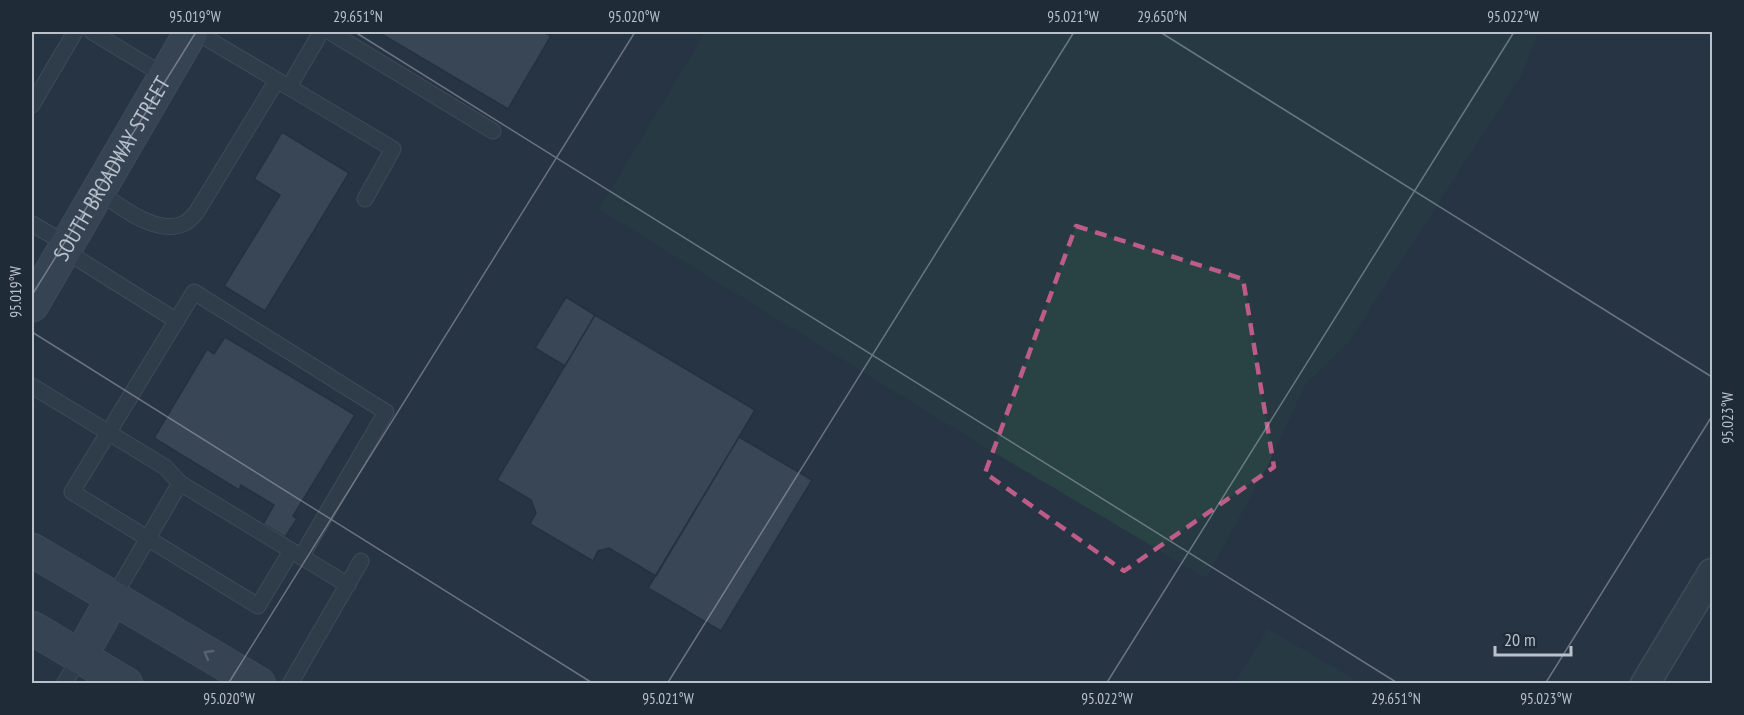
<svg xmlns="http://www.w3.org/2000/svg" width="1744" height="715" viewBox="0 0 1744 715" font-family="'PT Sans Narrow',sans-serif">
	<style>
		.green { fill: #294244 }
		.building { fill: #4e5b6c; stroke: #222d3a; stroke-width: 1.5 }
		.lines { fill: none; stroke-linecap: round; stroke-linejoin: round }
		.service-casing { stroke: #5a6470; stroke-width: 17 }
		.minor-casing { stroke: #5a6470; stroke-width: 31 }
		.secondary-casing { stroke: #5a6470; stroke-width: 35 }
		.service { stroke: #3b4653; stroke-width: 15 }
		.minor { stroke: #3b4653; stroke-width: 28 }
		.secondary { stroke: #495566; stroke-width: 33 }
		.oneway { stroke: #929ba8 }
		.marked { fill: none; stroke: #be5c88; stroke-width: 4.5; stroke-dasharray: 12 8; stroke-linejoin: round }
		.ticks { fill: none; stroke: #b9c1cc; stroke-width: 1.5; stroke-opacity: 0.45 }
		.labels { text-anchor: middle; stroke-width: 4.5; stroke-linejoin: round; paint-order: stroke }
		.street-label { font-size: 22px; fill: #b9c1cc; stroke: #202b38 }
		.neatline { fill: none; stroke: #b9c1cc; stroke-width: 2 }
		.ticks-label { font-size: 15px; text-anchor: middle; fill: #b9c1cc }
	</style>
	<rect width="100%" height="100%" fill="#273443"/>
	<path class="green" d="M706,32H1538L1523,72L1348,343L1306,383L1269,463L1206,578L993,452L599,209Z
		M1268,629L1360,683H1235Z"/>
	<path class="building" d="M378,32H544L551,36L508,109Z
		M282,132L349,173L265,311L224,286L280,195L254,179Z
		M566,297L595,315L565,366L535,348Z
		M595,315L755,410L656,576L609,548L598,551L593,561L530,524L536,513L531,500L497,480Z
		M225,337L355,415L293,516L297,519L285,537L263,524L274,505L241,485L239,490L154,438L207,349L214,354Z
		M739,437L812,480L721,631L648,588Z"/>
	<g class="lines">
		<g class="service-casing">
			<path id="service" d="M92,32L165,76
				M196,32L393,149L365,199
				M330,32L493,131
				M289,87L321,32
				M32,105L75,32
				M98,191C120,206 157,237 185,223C189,221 193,216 196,213L277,80
				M32,224L67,244
				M64,250L177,321
				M32,386L165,467L180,483L348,585
				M291,551L258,606L72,492L194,292L386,412L301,557
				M113,598L180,483
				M64,684L80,657
				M290,684L361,561"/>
		</g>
		<g class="minor-casing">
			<path id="minor" d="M1645,684L1712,573"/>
		</g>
		<g class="secondary-casing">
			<g id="secondary">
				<path id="s1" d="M32,305L191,32"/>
				<path d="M32,550L259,684"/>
				<path d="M32,628L126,684"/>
				<path d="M80,657L113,598"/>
			</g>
		</g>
		<use href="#service" class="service"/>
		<use href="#minor" class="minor"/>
		<use href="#secondary" class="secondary"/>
	</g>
	<defs><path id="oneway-chevron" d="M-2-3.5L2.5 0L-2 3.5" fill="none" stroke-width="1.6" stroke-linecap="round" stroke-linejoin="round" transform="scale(1.5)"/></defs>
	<use class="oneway" href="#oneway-chevron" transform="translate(208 654) rotate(-150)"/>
	<path d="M0 0H1744V715H0ZM1076,226L1243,279L1274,467L1124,571L985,473Z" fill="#273443" fill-opacity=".55" fill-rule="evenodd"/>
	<path class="marked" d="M1076,226L1243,279L1274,467L1124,571L985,473Z"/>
	<path class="ticks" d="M355,32L1399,684M1160,32L1712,377M32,295L196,32M32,332L594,684M228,684L635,32M667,684L1074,32M1106,684L1514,32M1545,684L1712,416"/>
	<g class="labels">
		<g class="street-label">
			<text dy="8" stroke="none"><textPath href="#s1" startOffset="158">SOUTH BROADWAY STREET</textPath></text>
		</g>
	</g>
	<rect width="1744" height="715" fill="none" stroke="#202b38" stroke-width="66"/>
	<path d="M1495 646v9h76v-9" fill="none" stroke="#b9c1cc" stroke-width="3"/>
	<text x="1504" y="646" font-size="18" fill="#b9c1cc" stroke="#202b38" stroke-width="4.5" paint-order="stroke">20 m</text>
	<rect x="33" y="33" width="1678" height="649" class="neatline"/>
	<g class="ticks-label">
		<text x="195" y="22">95.019°W</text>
		<text x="358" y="22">29.651°N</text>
		<text x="634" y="22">95.020°W</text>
		<text x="1073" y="22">95.021°W</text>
		<text x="1162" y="22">29.650°N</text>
		<text x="1513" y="22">95.022°W</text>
		<text transform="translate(16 292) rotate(-90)" y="5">95.019°W</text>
		<text transform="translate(1728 418) rotate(-90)" y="5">95.023°W</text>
		<text x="229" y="704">95.020°W</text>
		<text x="668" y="704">95.021°W</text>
		<text x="1107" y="704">95.022°W</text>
		<text x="1396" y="704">29.651°N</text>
		<text x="1546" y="704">95.023°W</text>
	</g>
</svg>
